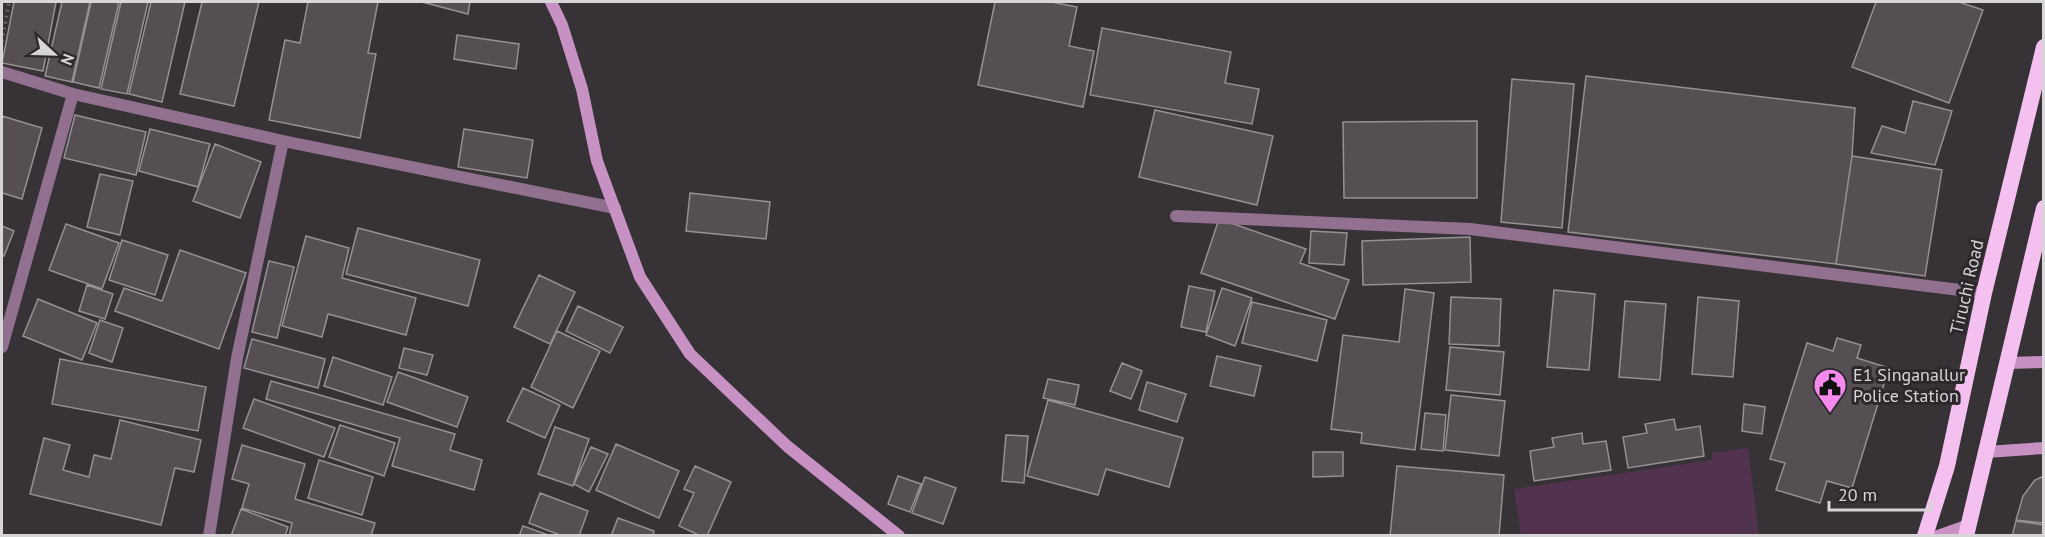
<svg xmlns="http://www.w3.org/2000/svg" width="2045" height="537" viewBox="0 0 2045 537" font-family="'PT Sans',sans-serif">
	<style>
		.green { fill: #51334f }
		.building { fill: #554f54; stroke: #969095; stroke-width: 1.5 }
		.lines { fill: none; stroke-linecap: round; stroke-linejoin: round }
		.path { stroke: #6f6c6f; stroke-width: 4; stroke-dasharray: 1.5 4.5; stroke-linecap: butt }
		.minor { stroke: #92708f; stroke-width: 12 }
		.tertiary { stroke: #92708f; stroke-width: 12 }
		.secondary { stroke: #c791c3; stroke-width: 12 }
		.trunk { stroke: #f4c0f0; stroke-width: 16 }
		.labels { text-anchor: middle; stroke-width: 6; stroke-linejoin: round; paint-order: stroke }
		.street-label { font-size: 18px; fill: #d8d5d8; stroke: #2c282c }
		.poi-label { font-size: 18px; fill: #d8d5d8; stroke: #2c282c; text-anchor: start }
	</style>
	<rect width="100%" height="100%" fill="#363236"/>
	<path class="green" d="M1748,448L1759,535H1521L1514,489L1712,460V453Z"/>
	<path class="building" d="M14,2H56L43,71L2,63Z
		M62,2H90L72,82L45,76Z
		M91,2H119L99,88L73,82Z
		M121,2H148L127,94L101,89Z
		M151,2H185L162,102L129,94Z
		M202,2H259L234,106L180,94Z
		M308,2H378L368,53L376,54L360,138L269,120L285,40L300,43Z
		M422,2H470L468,14Z
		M995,2H1052L1077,7L1069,46L1094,51L1083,107L978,85Z
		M1876,2H1959L1983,10L1949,103L1852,67Z
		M1102,28L1231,52L1225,83L1259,89L1252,124L1090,95Z
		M457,35L519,44L516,69L454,59Z
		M1586,76L1855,108L1852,156L1836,264L1568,232Z
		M1512,79L1574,84L1562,228L1501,222Z
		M1913,101L1952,111L1935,165L1871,153L1882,126L1905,133Z
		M1155,110L1273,136L1257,205L1139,177Z
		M75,115L146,132L136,175L64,158Z
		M2,116L42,128L22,199L2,193Z
		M1477,121V198H1344L1343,122Z
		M150,129L210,144L198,187L139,171Z
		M464,129L533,140L527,178L458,167Z
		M215,144L261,162L240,218L193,201Z
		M1852,156L1942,170L1925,276L1836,264Z
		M100,174L133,181L120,235L87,227Z
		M690,193L770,202L766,239L686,231Z
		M1219,219L1306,249L1300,263L1349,280L1335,319L1201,273Z
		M66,224L119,243L102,289L49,270Z
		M2,226L14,231L4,256L2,255Z
		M358,228L480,260L468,306L346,274Z
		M1311,231L1347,233L1344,265L1309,263Z
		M306,236L349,248L342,278L416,298L406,335L328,314L322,337L282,326Z
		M1470,237L1471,282L1363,285L1362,241Z
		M122,240L168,255L155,295L109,280Z
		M180,250L246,273L219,349L115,311L124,288L162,301Z
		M269,261L294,267L277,338L252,332Z
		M539,275L575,292L550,344L514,327Z
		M87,285L113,294L105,319L79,311Z
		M1189,286L1215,291L1206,332L1181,327Z
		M1222,288L1252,298L1235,346L1206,335Z
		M1405,289L1434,293L1415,450L1361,443L1362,433L1331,429L1343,335L1399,342Z
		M1554,290L1595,294L1589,370L1547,367Z
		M1451,297L1501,299L1499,346L1449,344Z
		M1698,297L1739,301L1733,377L1692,374Z
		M38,299L97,323L82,360L23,336Z
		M1625,301L1666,304L1660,380L1619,377Z
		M1252,302L1327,320L1317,361L1242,343Z
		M578,306L623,327L610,353L566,331Z
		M100,320L123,328L112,362L89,353Z
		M557,331L600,351L573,408L531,387Z
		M1837,338L1861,345L1857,358L1889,368L1852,488L1827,481L1820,503L1776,490L1785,463L1770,459L1807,343L1833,351Z
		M252,339L325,359L318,388L244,368Z
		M1450,347L1504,352L1500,395L1446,390Z
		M404,348L433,355L427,375L399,368Z
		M1217,356L1261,366L1254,396L1210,386Z
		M333,357L392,377L383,405L324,386Z
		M60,359L206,387L198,431L52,404Z
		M1122,363L1142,371L1131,399L1110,391Z
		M398,372L468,397L457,427L387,402Z
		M1048,379L1079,385L1075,405L1043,398Z
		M271,381L455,434L450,450L482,460L474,490L392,466L400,438L266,399Z
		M1147,382L1186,394L1177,422L1139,410Z
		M523,388L560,405L545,438L507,421Z
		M1451,395L1505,401L1499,456L1445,450Z
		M254,399L335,428L324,457L243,428Z
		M1048,400L1183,438L1169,487L1106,469L1098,495L1027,476Z
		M1744,404L1765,407L1762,434L1742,431Z
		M1425,413L1446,415L1443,451L1421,449Z
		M1674,419L1676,430L1700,426L1704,456L1628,468L1623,437L1647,433L1645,424Z
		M120,420L201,440L194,472L175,468L161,525L30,494L44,438L70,445L63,470L89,477L94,455L111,459Z
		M340,425L395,443L384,476L329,457Z
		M555,427L589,439L573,486L538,474Z
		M1582,433L1583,444L1606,441L1611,470L1534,481L1530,451L1554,447L1552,438Z
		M1006,435L1028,436L1024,483L1002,481Z
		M616,444L679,471L659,518L596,490Z
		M242,445L305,464L295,499L375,523L371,536H289L292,523L242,508L249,484L232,479Z
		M591,447L608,454L589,492L574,484Z
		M1313,452H1343V476L1313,477Z
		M319,460L373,477L362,515L308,498Z
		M695,466L731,482L707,536H701L679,526L694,493L684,489Z
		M1397,466L1504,475L1499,536H1390Z
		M898,476L921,484L910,512L888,504Z
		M2044,476V523L2016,520L2023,496L2035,480Z
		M925,477L956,488L943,524L912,513Z
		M540,493L588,511L579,536H562L529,523Z
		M241,509L288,527L285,536H231Z
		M618,518L654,531L653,536H611Z
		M2016,521L2044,525V536H2012Z
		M523,526L551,536H519Z"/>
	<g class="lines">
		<path class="path" d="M2,41L9,2"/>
		<path class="minor" d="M1176,216L1470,229L1984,293
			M2,347L73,94
			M209,536L237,358L283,141"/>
		<path class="tertiary" d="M2,72L73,94L283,141L615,208"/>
		<path class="secondary" d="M551,2L562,25L582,89L597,161L640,277L690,354L787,446L899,536
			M2007,363L2044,362
			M1986,452L2044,448
			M1938,536L1969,525"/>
		<path class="trunk" d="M1925,536L1947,466L1984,293L2044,47
			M1966,536L2044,208"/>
	</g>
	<defs>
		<g id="civic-pin" transform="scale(1.725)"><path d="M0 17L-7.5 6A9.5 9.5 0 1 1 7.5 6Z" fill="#f589ee" stroke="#2c282c"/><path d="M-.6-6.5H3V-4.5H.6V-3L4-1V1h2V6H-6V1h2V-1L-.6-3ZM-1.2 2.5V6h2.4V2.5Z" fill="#111"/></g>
	</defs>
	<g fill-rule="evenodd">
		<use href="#civic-pin" x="1830" y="385"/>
	</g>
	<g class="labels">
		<g class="street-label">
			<text transform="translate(1967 287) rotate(-77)" y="6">Tiruchi Road</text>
		</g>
		<g class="poi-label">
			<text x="1853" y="381">E1 Singanallur<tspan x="1853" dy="21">Police Station</tspan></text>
		</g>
	</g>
	<rect width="2045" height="537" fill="none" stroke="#d8d5d8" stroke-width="6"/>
	<g transform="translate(54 54) rotate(112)" stroke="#2c282c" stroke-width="4.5" paint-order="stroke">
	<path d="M0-4.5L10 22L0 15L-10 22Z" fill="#d8d5d8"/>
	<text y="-9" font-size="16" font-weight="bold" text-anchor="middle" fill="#d8d5d8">N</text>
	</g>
	<path d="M1829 501v9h102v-9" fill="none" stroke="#d8d5d8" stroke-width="3"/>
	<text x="1838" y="501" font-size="18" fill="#d8d5d8" stroke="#2c282c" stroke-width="4.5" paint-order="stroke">20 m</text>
</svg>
